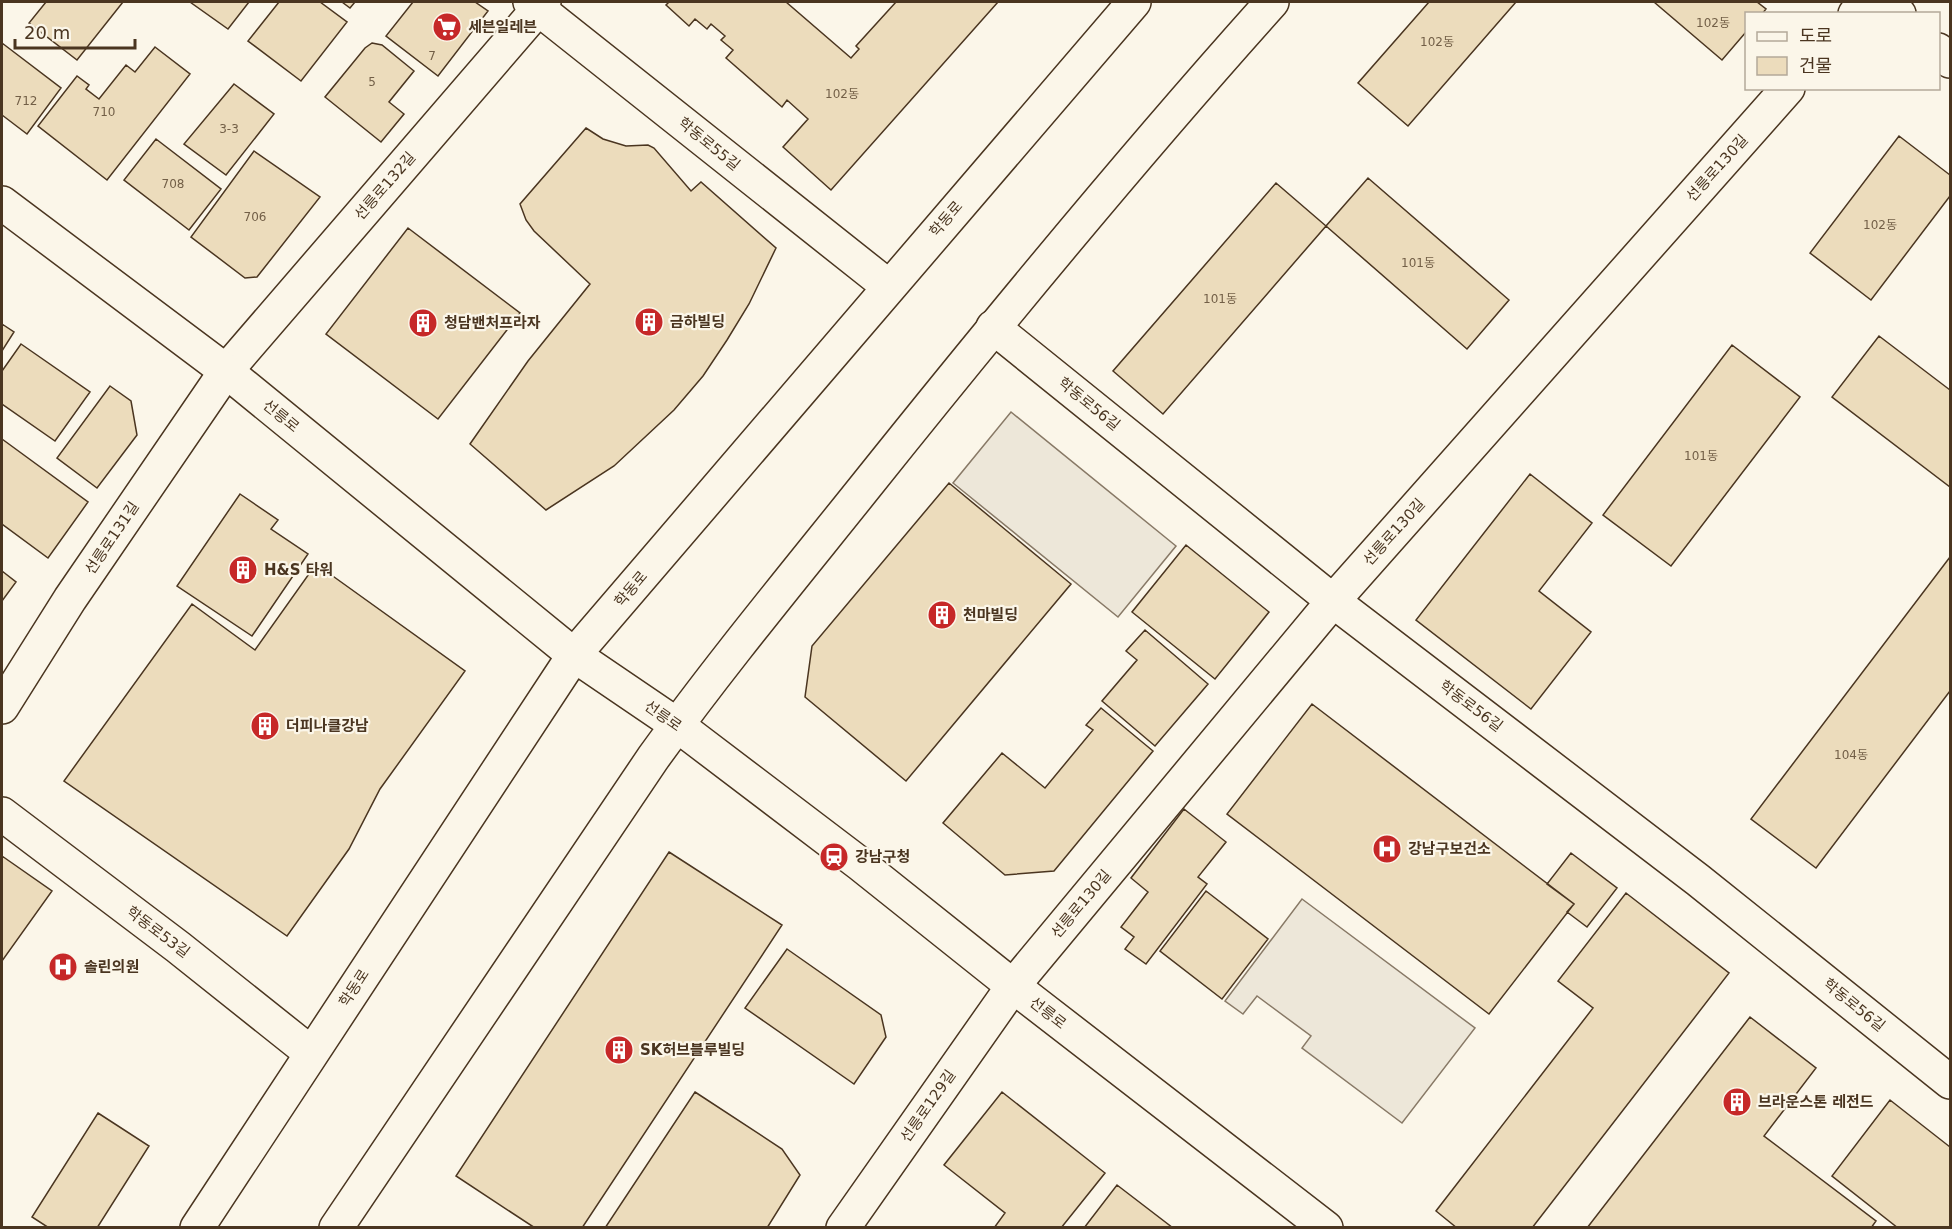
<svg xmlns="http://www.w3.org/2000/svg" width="1952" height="1229" viewBox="0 0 1952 1229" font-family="'DejaVu Sans','Noto Sans KR',sans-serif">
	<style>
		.parking { fill: #ede7d9; stroke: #887966; stroke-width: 1.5 }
		.building { fill: #ecdcbc; stroke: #4a3520; stroke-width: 1.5 }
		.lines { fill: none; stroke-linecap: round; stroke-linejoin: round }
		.minor-casing { stroke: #4a3520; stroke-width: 36 }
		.secondary-casing { stroke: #4a3520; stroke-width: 36 }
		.minor { stroke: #fbf6e9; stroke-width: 33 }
		.secondary { stroke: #fbf6e9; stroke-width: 33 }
		.labels { text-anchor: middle; stroke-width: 4.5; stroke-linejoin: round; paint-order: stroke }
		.number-label { font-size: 12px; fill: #725f47 }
		.poi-label { font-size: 15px; font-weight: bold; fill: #4a3520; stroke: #fbf6e9; text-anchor: start }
		.street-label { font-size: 15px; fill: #4a3520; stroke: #fbf6e9 }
	</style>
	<rect width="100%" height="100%" fill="#fbf6e9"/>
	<path class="parking" d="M1011,412L1176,546L1118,617L953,483Z
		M1302,899L1475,1028L1402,1123L1302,1048L1311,1036L1257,996L1243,1014L1225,1001Z"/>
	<path class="building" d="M46,2H123L77,60L29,23Z
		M190,2H249L228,29Z
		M279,2H320L347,22L301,81L248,41Z
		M342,2H355L350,8Z
		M413,2H475L488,11L438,76L386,36Z
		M667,2H786L851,58L859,49L856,46L896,2H998L831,190L783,147L808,119L787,100L782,107L726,58L733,50L721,40L725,36L711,24L707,29L695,19L689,26L666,5L668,3Z
		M1429,2H1516L1408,126L1358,83Z
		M1654,2H1757L1766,9L1762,14H1746V32L1722,60Z
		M2,43L61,88L27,134L2,115Z
		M372,43L382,45L414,71L389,102L404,114L381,142L325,97L365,48Z
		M155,47L190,74L107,180L38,126L77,76L89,85L86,89L99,99L126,65L135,72Z
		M234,84L274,114L226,175L184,144Z
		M586,128L603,139L626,146L648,145L654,148L691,191L701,182L776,248L749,304L727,340L703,376L674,410L614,466L546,510L470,444L528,361L590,284L534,231L526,220L520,204Z
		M1899,136L1950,175V196L1871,300L1810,253Z
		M156,139L221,189L189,230L124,180Z
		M254,151L320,197L257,277L245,278L191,237Z
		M1368,178L1509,300L1467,349L1326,226Z
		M1276,183L1326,226L1163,414L1113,371Z
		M408,228L520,313L438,419L326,334Z
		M2,324L14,332L2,351Z
		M1879,336L1950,390V487L1832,397Z
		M21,344L90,392L55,441L2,404V371Z
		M1732,345L1800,397L1671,566L1603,515Z
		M110,386L131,401L137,435L97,488L57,458Z
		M2,439L88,502L48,558L2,524Z
		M1530,474L1592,523L1539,591L1591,632L1531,709L1416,620Z
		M949,483L1071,584L906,781L805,697L812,646Z
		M240,494L278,520L271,529L308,554L252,636L177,586Z
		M1186,545L1269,612L1215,679L1132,612Z
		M1950,557V691L1816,868L1751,819Z
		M316,564L465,671L380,789L349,849L287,936L64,781L192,604L255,650Z
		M2,571L16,582L2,601Z
		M1145,630L1208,684L1155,746L1102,701L1137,660L1126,651Z
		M1312,704L1574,904L1489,1014L1227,814Z
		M1101,708L1153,751L1054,871L1005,875L943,823L1002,753L1045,788L1093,730L1086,725Z
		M1184,809L1226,842L1198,877L1207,884L1146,964L1125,949L1134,937L1121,927L1148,892L1131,878Z
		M669,852L782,925L582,1228H535L456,1176Z
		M1571,853L1617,888L1587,927L1567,912L1574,904L1547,884Z
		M2,856L52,891L2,961Z
		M1206,891L1268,939L1222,999L1160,951Z
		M1626,893L1729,973L1532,1228H1457L1436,1211L1593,1008L1558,981Z
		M787,949L881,1015L886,1037L854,1084L745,1008Z
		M1750,1017L1816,1068L1764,1136L1876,1221L1871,1228H1587Z
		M695,1092L782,1149L800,1175L767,1228H605Z
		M1002,1092L1105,1173L1061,1228H994L1005,1213L944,1165Z
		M1890,1100L1950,1147V1228H1898L1832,1176Z
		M98,1113L149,1146L97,1228H49L32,1217Z
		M1117,1185L1173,1228H1084Z"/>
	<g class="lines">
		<g class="minor-casing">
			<path id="minor" d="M530,2L888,286
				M1886,2L1899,14
				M1855,14L1865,2
				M1938,50L1950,61
				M993,327L1333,601L1698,880L1950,1082
				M2,707L70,599L226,371L544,2
				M2,814L178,947L311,1053
				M843,1228L1013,986L1333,601L1788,88"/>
		</g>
		<g class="secondary-casing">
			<path id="secondary" d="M2,203L226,371L574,655L677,725L860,864L1013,986L1326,1228
				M197,1228L574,655L1134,2
				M336,1228L653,758C720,665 793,577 865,487C997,322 1131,159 1272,2"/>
		</g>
		<use href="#minor" class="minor"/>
		<use href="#secondary" class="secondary"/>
	</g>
	<defs>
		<g id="supermarket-disc" transform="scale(1.5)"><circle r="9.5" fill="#c62828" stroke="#fbf6e9"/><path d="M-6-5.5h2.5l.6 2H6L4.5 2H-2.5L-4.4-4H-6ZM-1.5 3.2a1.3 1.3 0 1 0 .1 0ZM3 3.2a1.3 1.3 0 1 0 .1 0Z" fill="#fff"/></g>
		<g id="building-disc" transform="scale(1.5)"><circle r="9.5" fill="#c62828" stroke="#fbf6e9"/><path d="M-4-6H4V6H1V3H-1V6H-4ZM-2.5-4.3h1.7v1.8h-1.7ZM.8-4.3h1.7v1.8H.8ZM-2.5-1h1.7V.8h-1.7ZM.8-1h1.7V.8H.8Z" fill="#fff"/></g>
		<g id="hospital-disc" transform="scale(1.5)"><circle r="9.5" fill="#c62828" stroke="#fbf6e9"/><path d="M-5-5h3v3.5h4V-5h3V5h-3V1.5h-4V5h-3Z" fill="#fff"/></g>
		<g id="station-disc" transform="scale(1.5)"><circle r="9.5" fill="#c62828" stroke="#fbf6e9"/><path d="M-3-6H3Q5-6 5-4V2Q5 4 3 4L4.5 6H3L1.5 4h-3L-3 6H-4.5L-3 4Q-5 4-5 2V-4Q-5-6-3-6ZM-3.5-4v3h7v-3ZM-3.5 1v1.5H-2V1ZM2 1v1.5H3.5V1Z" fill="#fff"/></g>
	</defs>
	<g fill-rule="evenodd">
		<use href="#supermarket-disc" x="447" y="27"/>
		<use href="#building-disc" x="649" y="322"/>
		<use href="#building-disc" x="423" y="323"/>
		<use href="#building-disc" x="243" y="570"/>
		<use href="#building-disc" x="942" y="615"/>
		<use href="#building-disc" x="265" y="726"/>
		<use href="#hospital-disc" x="1387" y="849"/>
		<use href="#station-disc" x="834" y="857"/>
		<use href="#hospital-disc" x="63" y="967"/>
		<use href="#building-disc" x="619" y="1050"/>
		<use href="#building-disc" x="1737" y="1102"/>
	</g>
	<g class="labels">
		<g class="number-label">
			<text x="1713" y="27">102동</text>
			<text x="1437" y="46">102동</text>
			<text x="432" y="60">7</text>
			<text x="372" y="86">5</text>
			<text x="842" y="98">102동</text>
			<text x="26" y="105">712</text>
			<text x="104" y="116">710</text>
			<text x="229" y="133">3-3</text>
			<text x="173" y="188">708</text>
			<text x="255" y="221">706</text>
			<text x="1880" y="229">102동</text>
			<text x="1418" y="267">101동</text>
			<text x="1220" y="303">101동</text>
			<text x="1701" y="460">101동</text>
			<text x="1851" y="759">104동</text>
		</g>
		<g class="poi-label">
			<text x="468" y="32">세븐일레븐</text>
			<text x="670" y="327">금하빌딩</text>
			<text x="444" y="328">청담밴처프라자</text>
			<text x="264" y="575">H&amp;S 타워</text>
			<text x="963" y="620">천마빌딩</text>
			<text x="286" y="731">더피나클강남</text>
			<text x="1408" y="854">강남구보건소</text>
			<text x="855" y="862">강남구청</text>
			<text x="84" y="972">솔린의원</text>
			<text x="640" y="1055">SK허브블루빌딩</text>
			<text x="1758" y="1107">브라운스톤 레전드</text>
		</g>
		<g class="street-label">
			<text transform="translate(709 144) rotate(39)" y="5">학동로55길</text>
			<text transform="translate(1717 168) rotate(-48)" y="5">선릉로130길</text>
			<text transform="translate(385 186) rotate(-49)" y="5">선릉로132길</text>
			<text transform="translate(946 219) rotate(-49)" y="5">학동로</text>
			<text transform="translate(1089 404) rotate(39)" y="5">학동로56길</text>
			<text transform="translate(281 416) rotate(39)" y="5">선릉로</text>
			<text transform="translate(1394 532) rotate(-48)" y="5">선릉로130길</text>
			<text transform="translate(112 538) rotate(-56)" y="5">선릉로131길</text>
			<text transform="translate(631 589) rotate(-50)" y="5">학동로</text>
			<text transform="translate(1471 706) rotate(37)" y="5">학동로56길</text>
			<text transform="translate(663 716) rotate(35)" y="5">선릉로</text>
			<text transform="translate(1081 904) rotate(-50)" y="5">선릉로130길</text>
			<text transform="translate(158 932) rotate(37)" y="5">학동로53길</text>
			<text transform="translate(354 988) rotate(-57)" y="5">학동로</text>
			<text transform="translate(1854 1005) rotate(39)" y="5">학동로56길</text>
			<text transform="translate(1048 1013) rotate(38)" y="5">선릉로</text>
			<text transform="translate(928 1106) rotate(-55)" y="5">선릉로129길</text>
		</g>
	</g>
	<rect width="1952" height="1229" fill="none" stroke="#4a3520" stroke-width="6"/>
	<rect x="1745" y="12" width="195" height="78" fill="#fbf6e9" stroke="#b4a999" stroke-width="1.5"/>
	<rect x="1757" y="32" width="30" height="9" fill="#fbf6e9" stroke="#b4a999" stroke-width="1.5"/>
	<text x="1799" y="42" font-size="18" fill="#4a3520">도로</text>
	<rect x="1757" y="57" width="30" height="18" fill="#ecdcbc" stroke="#b4a999" stroke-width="1.5"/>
	<text x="1799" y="72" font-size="18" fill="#4a3520">건물</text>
	<path d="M15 39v9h120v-9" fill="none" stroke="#4a3520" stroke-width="3"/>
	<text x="24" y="39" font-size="18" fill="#4a3520" stroke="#fbf6e9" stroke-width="4.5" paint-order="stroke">20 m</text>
</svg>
